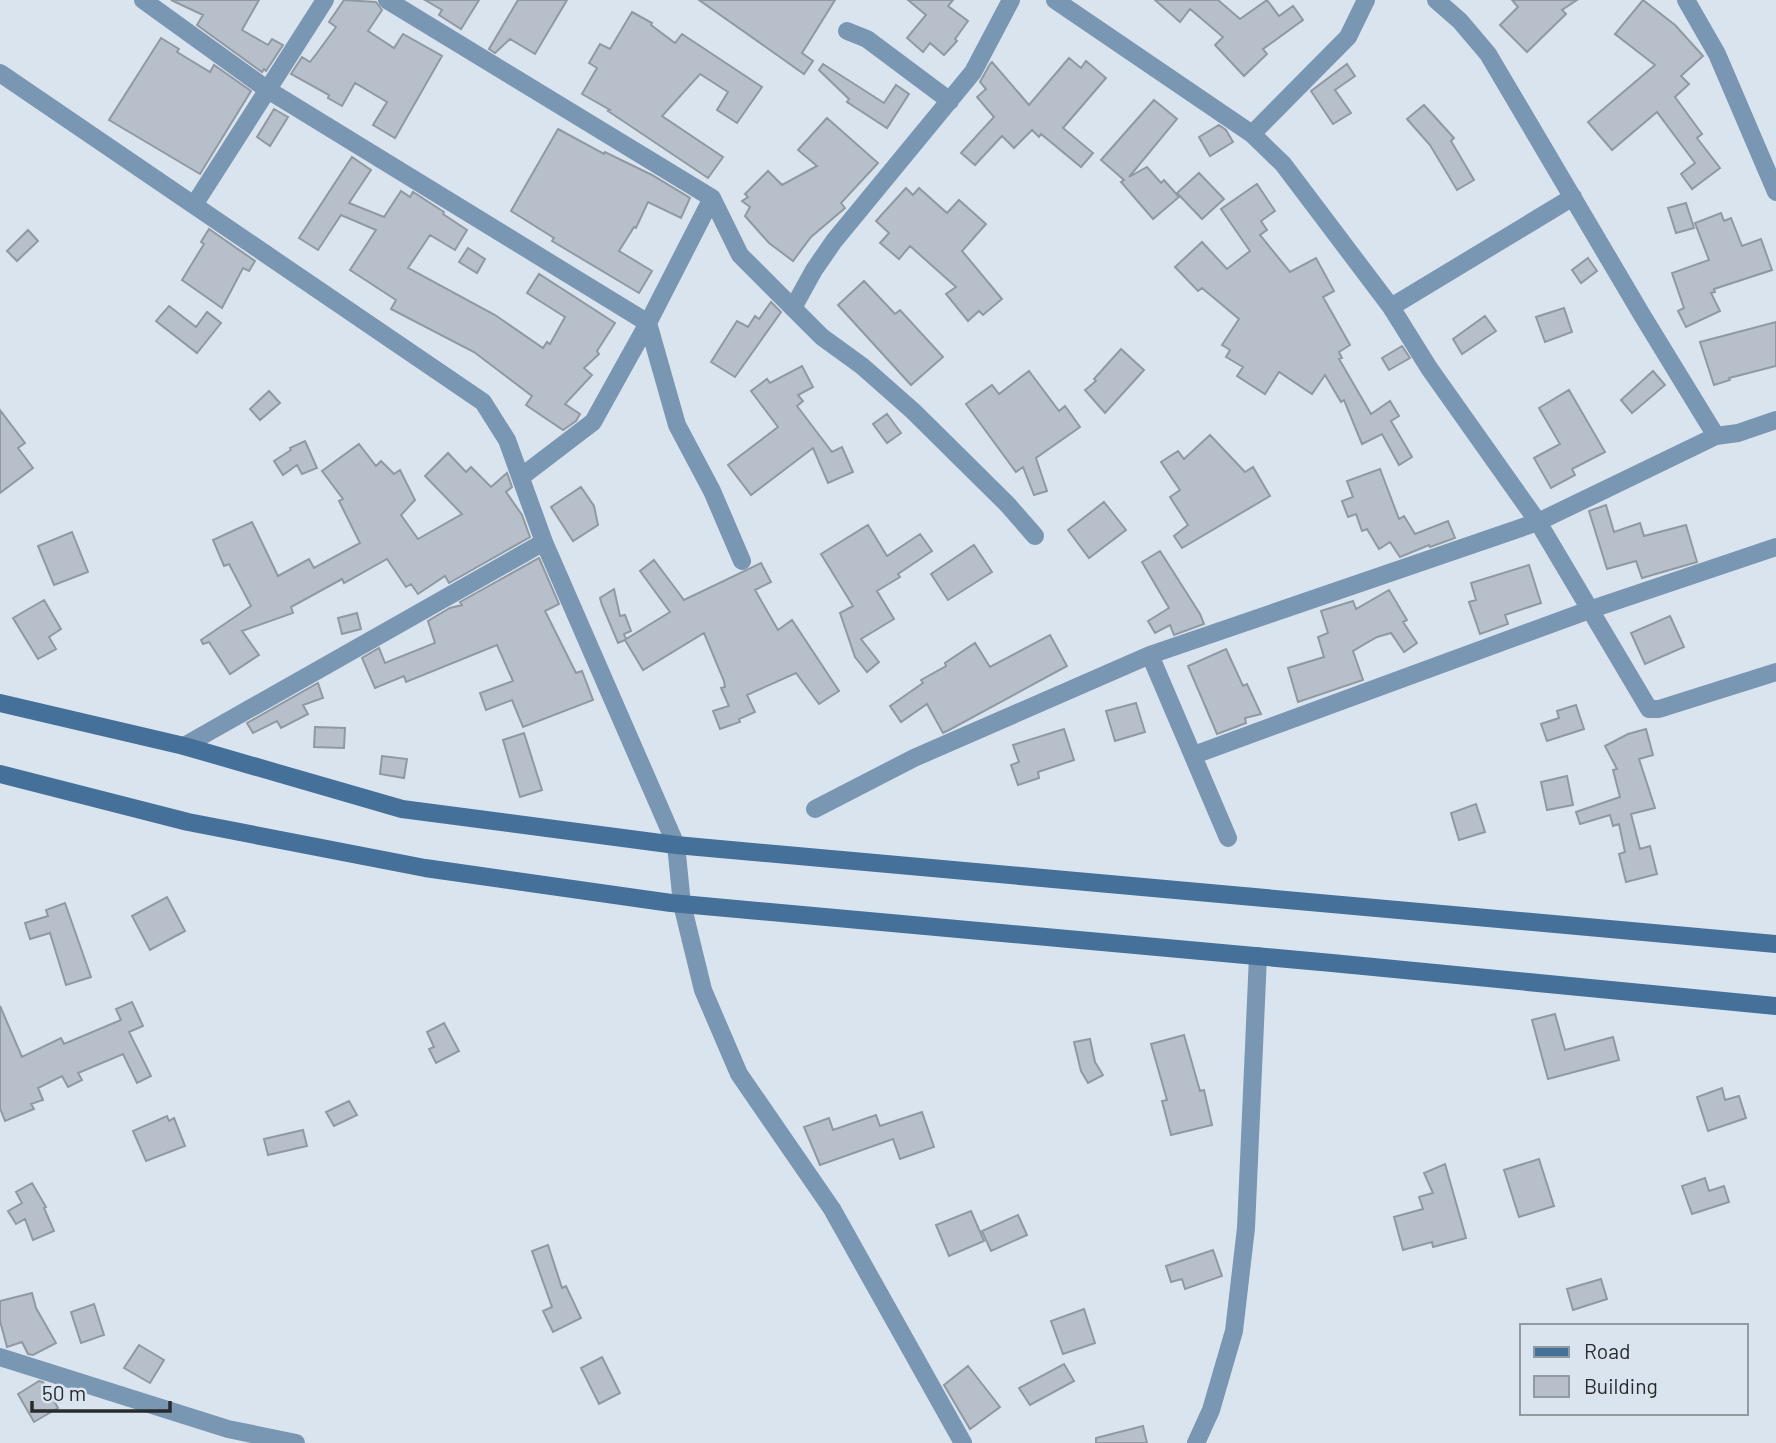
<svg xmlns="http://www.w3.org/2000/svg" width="1776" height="1443" viewBox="0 0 1776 1443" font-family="Barlow,sans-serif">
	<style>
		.building { fill: #b7c0ca; stroke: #9099a2; stroke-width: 2 }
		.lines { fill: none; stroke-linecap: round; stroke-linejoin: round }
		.street { stroke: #7996b2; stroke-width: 18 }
		.secondary { stroke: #457099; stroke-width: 18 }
	</style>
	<rect width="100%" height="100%" fill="#dae4ee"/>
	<path class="building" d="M171,0H259L242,30L268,45L272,39L283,45L266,71L264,69L262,72L197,25L203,15Z
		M344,0L376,2L382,10L368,31L394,48L403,34L442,56L395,138L373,125L387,102L355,83L342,106L328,98L329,95L291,74L302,57L310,62L317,53L336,27L329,22Z
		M425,0H479L461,29L439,15L442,10Z
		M518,0H567L535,54L510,39L495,53L489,49Z
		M699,0H835L802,53L813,61L804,74Z
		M908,0H953L948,6L968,21L955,39L957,41L944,55L930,43L923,52L907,38L926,15Z
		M1155,0H1218L1240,19L1267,0L1279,16L1293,6L1303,20L1263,49L1267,54L1244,76L1215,45L1223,37L1190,9L1180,22Z
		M1512,0H1577L1562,10L1566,14L1527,52L1500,25L1518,7Z
		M1643,0L1675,25L1703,56L1681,76L1689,84L1675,97L1702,134L1697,138L1720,168L1692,189L1681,174L1695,163L1657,112L1612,150L1588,122L1655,65L1615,34Z
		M632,12L652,23L651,25L675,43L682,34L762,87L737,123L717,110L728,92L700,74L662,116L723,157L708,178L608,111L610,110L582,94L597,68L589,63L600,44L610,49Z
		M161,38L179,49L177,52L210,72L214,65L251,91L200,174L109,120Z
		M1069,58L1081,68L1086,61L1106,78L1063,128L1093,153L1081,167L1041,134L1039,137L1032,130L1014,148L1002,136L975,165L961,153L994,117L977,97L986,89L980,82L990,64L992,62L1029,105Z
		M823,64L884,103L896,85L909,94L887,128L847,102L849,99L819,70Z
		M1347,64L1355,76L1335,90L1351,113L1333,124L1311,91Z
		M1154,100L1177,119L1129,177L1147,167L1161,183L1164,180L1179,197L1153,219L1121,182L1124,180L1101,160Z
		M1424,105L1454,138L1451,141L1474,180L1457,190L1430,145L1407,119Z
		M274,109L288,117L270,146L257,137Z
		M827,118L878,163L841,203L845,208L811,237L793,261L769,243L745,216L750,207L742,201L748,197L745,194L768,171L782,185L817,166L798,150Z
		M1219,125L1226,130L1233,142L1210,156L1199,137Z
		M558,129L604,154L605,152L652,175L690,198L681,218L648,202L636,228L634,227L619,251L652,271L639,293L552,241L554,238L511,211Z
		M352,157L371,170L349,203L384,217L401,191L410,197L413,192L444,212L443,214L467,230L455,250L430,235L408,268L495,315L543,348L547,342L550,344L565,317L527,293L539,274L615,323L597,351L599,354L584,368L592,375L565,404L580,414L576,421L563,430L526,405L532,396L474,352L391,309L396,300L350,270L376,230L341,215L318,250L299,238Z
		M1199,173L1224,199L1202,219L1177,193Z
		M1257,184L1275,211L1261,221L1267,230L1260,235L1290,272L1316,258L1334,291L1323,297L1350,345L1339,352L1342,358L1339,359L1371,414L1390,401L1399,416L1391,421L1412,457L1399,465L1382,434L1362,444L1344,400L1341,402L1325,375L1312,394L1279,372L1265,394L1237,376L1243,367L1226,357L1230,350L1222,345L1239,319L1202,288L1198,291L1175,267L1202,242L1227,269L1250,251L1221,209Z
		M906,188L913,195L919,188L947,213L959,200L986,224L962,251L1002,299L983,315L979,311L968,321L946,294L956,287L910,246L899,259L880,243L889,233L876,221Z
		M1686,203L1694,228L1676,233L1668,208Z
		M1721,213L1724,221L1731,218L1742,246L1761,239L1772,270L1714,289L1715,292L1711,293L1720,311L1686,327L1678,311L1684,308L1672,273L1709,260L1695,223Z
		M209,229L255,261L249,271L243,268L222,308L182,280L204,244L201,242Z
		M28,230L38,241L17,261L7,251Z
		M468,248L485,259L477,273L459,262Z
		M1588,258L1597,271L1581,283L1572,270Z
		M864,281L895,314L900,310L943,357L911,385L838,305Z
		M771,302L781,312L735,377L711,362L737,321L748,327L755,316L759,319Z
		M169,306L196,327L207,312L221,323L197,353L156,321Z
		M1564,308L1572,332L1545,342L1536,317Z
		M1485,316L1496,331L1462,354L1453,339Z
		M1776,322V366L1729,378L1730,380L1714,385L1700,342Z
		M1402,346L1410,358L1389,370L1382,358Z
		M1121,349L1144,370L1105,413L1085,390L1096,381L1094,379Z
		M802,366L813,387L798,395L803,401L797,406L832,452L842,447L853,472L828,483L813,448L751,495L728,465L778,427L751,391L767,379L770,383Z
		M1029,371L1059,411L1065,406L1080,427L1036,458L1047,491L1034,495L1023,467L1016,472L966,404L992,385L999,394Z
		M1653,371L1665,385L1632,413L1621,400Z
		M1569,390L1605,452L1572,469L1575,475L1551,488L1534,458L1560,444L1539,408Z
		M269,391L280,403L260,420L250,409Z
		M0,410L25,443L18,448L33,468L0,493Z
		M887,414L901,433L887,443L873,424Z
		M1210,435L1245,472L1253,467L1270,496L1182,548L1174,536L1188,525L1170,497L1180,490L1161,462L1178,451L1184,459Z
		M305,441L317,468L302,474L297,465L283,475L274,461L291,450L290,448Z
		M359,444L376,466L381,461L394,474L400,470L415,500L401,515L418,539L462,514L425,476L448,453L466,472L471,467L491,487L507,473L512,487L506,492L522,515L530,537L449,583L445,576L418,594L411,584L406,587L387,559L344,583L342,579L291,607L293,613L242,631L259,655L230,674L209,642L203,644L201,640L251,606L229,564L224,566L213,540L252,522L278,576L309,559L314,568L360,543L339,501L343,499L322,471Z
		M1380,469L1399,519L1404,516L1415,534L1448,521L1455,538L1430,547L1429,545L1400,557L1390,542L1379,549L1367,529L1362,531L1356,514L1348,517L1342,501L1353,497L1347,481Z
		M581,487L594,506L598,525L573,541L551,507Z
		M1104,502L1126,530L1089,558L1068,530Z
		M1606,505L1614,532L1640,523L1644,536L1686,525L1697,562L1642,578L1636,561L1607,569L1589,511Z
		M868,525L887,556L920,534L932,551L898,574L900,577L877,591L894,619L861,639L879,662L867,672L855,657L840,613L853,606L821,554Z
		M72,532L88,572L54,585L38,546Z
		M974,545L992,572L948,600L931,574Z
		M1160,551L1200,614L1204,624L1174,635L1170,625L1155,633L1148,621L1169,608L1142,562Z
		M539,558L559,604L545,611L576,673L582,671L593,700L523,727L512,700L486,710L480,693L513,681L497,645L406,682L404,676L375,688L362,658L379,648L385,663L435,643L428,621L450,608L462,605L460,602Z
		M654,560L684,600L761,563L771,582L755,590L778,630L792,620L839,691L819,704L796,673L747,695L755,712L739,719L740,722L720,729L713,711L729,706L721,688L725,687L724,681L704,633L643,670L625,640L618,643L602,605L600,598L614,589L620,616L625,615L631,631L624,634L626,639L670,612L640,571Z
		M1529,565L1541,603L1505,615L1508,624L1480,634L1469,602L1476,600L1471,583Z
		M1389,590L1407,620L1403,622L1417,643L1404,652L1391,633L1377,637L1353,651L1363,680L1298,702L1288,668L1324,657L1318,637L1328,633L1321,611L1353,601L1356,609Z
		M44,600L61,629L49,637L56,649L38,659L13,618Z
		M357,613L361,629L342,634L338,618Z
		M1670,616L1684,647L1645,664L1631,633Z
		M1050,635L1067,666L949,730L943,733L927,704L901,722L890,706L923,683L921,680L946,666L945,663L975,643L990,667Z
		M1226,649L1243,686L1247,684L1261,714L1245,718L1246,723L1217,734L1188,666Z
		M318,683L323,698L303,705L308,714L281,728L277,721L253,733L247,723Z
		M1136,703L1145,732L1115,741L1106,711Z
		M1576,705L1584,729L1547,741L1541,724L1559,718L1557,711Z
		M315,727L345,728L344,748L314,747Z
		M1064,729L1074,760L1038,772L1039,778L1018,785L1011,765L1019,762L1013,745Z
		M1646,729L1653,755L1639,759L1655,808L1631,814L1640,849L1650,846L1657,874L1626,882L1619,854L1625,852L1619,824L1613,826L1610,815L1580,824L1576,812L1620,797L1613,770L1617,769L1605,746L1628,734Z
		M524,733L542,790L520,797L503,740Z
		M382,756L407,759L404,778L380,774Z
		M1567,776L1573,805L1547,810L1541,782Z
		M1476,804L1485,832L1459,840L1451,813Z
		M167,897L185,931L150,950L132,916Z
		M65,903L91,977L66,985L50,933L30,939L25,923L48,916L46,910Z
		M132,1002L143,1026L129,1032L151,1076L137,1083L123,1054L78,1073L82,1080L68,1087L62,1076L38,1088L43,1100L31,1104L34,1109L5,1121L0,1108V1006L22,1057L61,1038L64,1044L121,1020L116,1009Z
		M1555,1014L1565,1050L1613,1037L1619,1060L1548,1079L1532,1020Z
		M444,1023L459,1051L436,1063L429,1049L434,1047L427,1032Z
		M1184,1035L1200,1091L1204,1090L1212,1125L1171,1135L1162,1101L1167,1100L1151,1044Z
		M1090,1039L1095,1062L1103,1075L1088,1083L1081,1071L1074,1042Z
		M1722,1088L1725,1100L1739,1096L1746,1118L1708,1131L1697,1097Z
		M349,1101L357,1115L334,1126L326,1112Z
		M922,1112L934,1147L900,1159L893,1139L820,1165L804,1127L829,1118L833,1130L876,1115L880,1126Z
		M167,1116L169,1121L174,1118L185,1146L146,1161L133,1131Z
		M303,1130L307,1146L268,1155L264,1139Z
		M1539,1159L1554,1206L1519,1217L1504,1170Z
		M1445,1164L1466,1238L1433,1247L1432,1242L1403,1250L1394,1217L1423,1209L1419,1197L1433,1193L1424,1173Z
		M1705,1178L1709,1191L1724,1186L1729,1202L1692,1214L1682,1186Z
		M32,1183L46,1207L44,1208L54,1231L33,1240L25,1219L16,1224L8,1211L22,1203L16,1192Z
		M971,1211L984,1241L949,1256L936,1225Z
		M1018,1215L1027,1235L991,1251L982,1231Z
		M548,1245L562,1288L566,1286L581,1318L553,1332L543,1311L552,1307L532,1251Z
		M1213,1250L1222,1276L1185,1289L1182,1279L1171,1282L1166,1266Z
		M1601,1279L1607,1299L1573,1310L1567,1289Z
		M32,1293L36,1308L56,1343L33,1355L28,1354L22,1342L7,1347L0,1321V1301Z
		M94,1304L104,1335L81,1343L71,1312Z
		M1084,1309L1095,1343L1063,1354L1051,1321Z
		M139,1345L164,1360L150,1383L124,1368Z
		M602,1357L620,1393L599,1404L581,1368Z
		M1064,1364L1074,1381L1030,1405L1019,1388Z
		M968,1366L1000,1407L970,1429L944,1385Z
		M39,1381L43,1382L58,1408L34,1422L18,1394Z
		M1143,1426L1147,1443H1096V1438Z"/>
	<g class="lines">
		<path class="street" d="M143,0L268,90L648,323L677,425L712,491L742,561
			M387,0L712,198L740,255L822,337L862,366L913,411L1008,505L1035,536
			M1055,0L1252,134L1283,164L1391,307L1429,368L1538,522L1649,709H1659L1776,672
			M1436,0L1460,21L1488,54L1642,315L1716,436
			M1686,0L1717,54L1776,192
			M847,31L867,39L950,101
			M0,73L483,402L507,440L544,542L676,845L682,904L703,990L739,1074L832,1209L963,1443
			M1252,134L1348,37L1366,0
			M194,205L325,0
			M1391,307L1573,197
			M793,308L814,270L834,241L973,72L1011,0
			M521,477L593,422L648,323L712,198
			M1150,655L1228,838
			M184,746L544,542
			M1194,755L1592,609L1776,547
			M815,809L914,758L1150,655L1538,522L1716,436L1738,433L1776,420
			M0,1357L228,1429L296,1443
			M1196,1443L1211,1410L1234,1331L1246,1228L1258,956"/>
		<path class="secondary" d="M0,703L184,746L402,809L676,845L1776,944
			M0,774L188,822L425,868L671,903L1332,963L1776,1006"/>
	</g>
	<rect x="1520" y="1324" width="228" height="91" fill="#dae4ee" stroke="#929aa1" stroke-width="2"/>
	<rect x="1534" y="1347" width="35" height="10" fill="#457099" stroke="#929aa1" stroke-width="2"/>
	<text x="1584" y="1359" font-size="21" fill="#272b2e">Road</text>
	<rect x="1534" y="1376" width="35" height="21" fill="#b7c0ca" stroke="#929aa1" stroke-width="2"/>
	<text x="1584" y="1394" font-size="21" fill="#272b2e">Building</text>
	<path d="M32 1401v10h138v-10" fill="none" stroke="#272b2e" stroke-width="3.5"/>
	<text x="42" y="1401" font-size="21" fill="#272b2e" stroke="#dae4ee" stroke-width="5" paint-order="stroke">50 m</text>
</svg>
